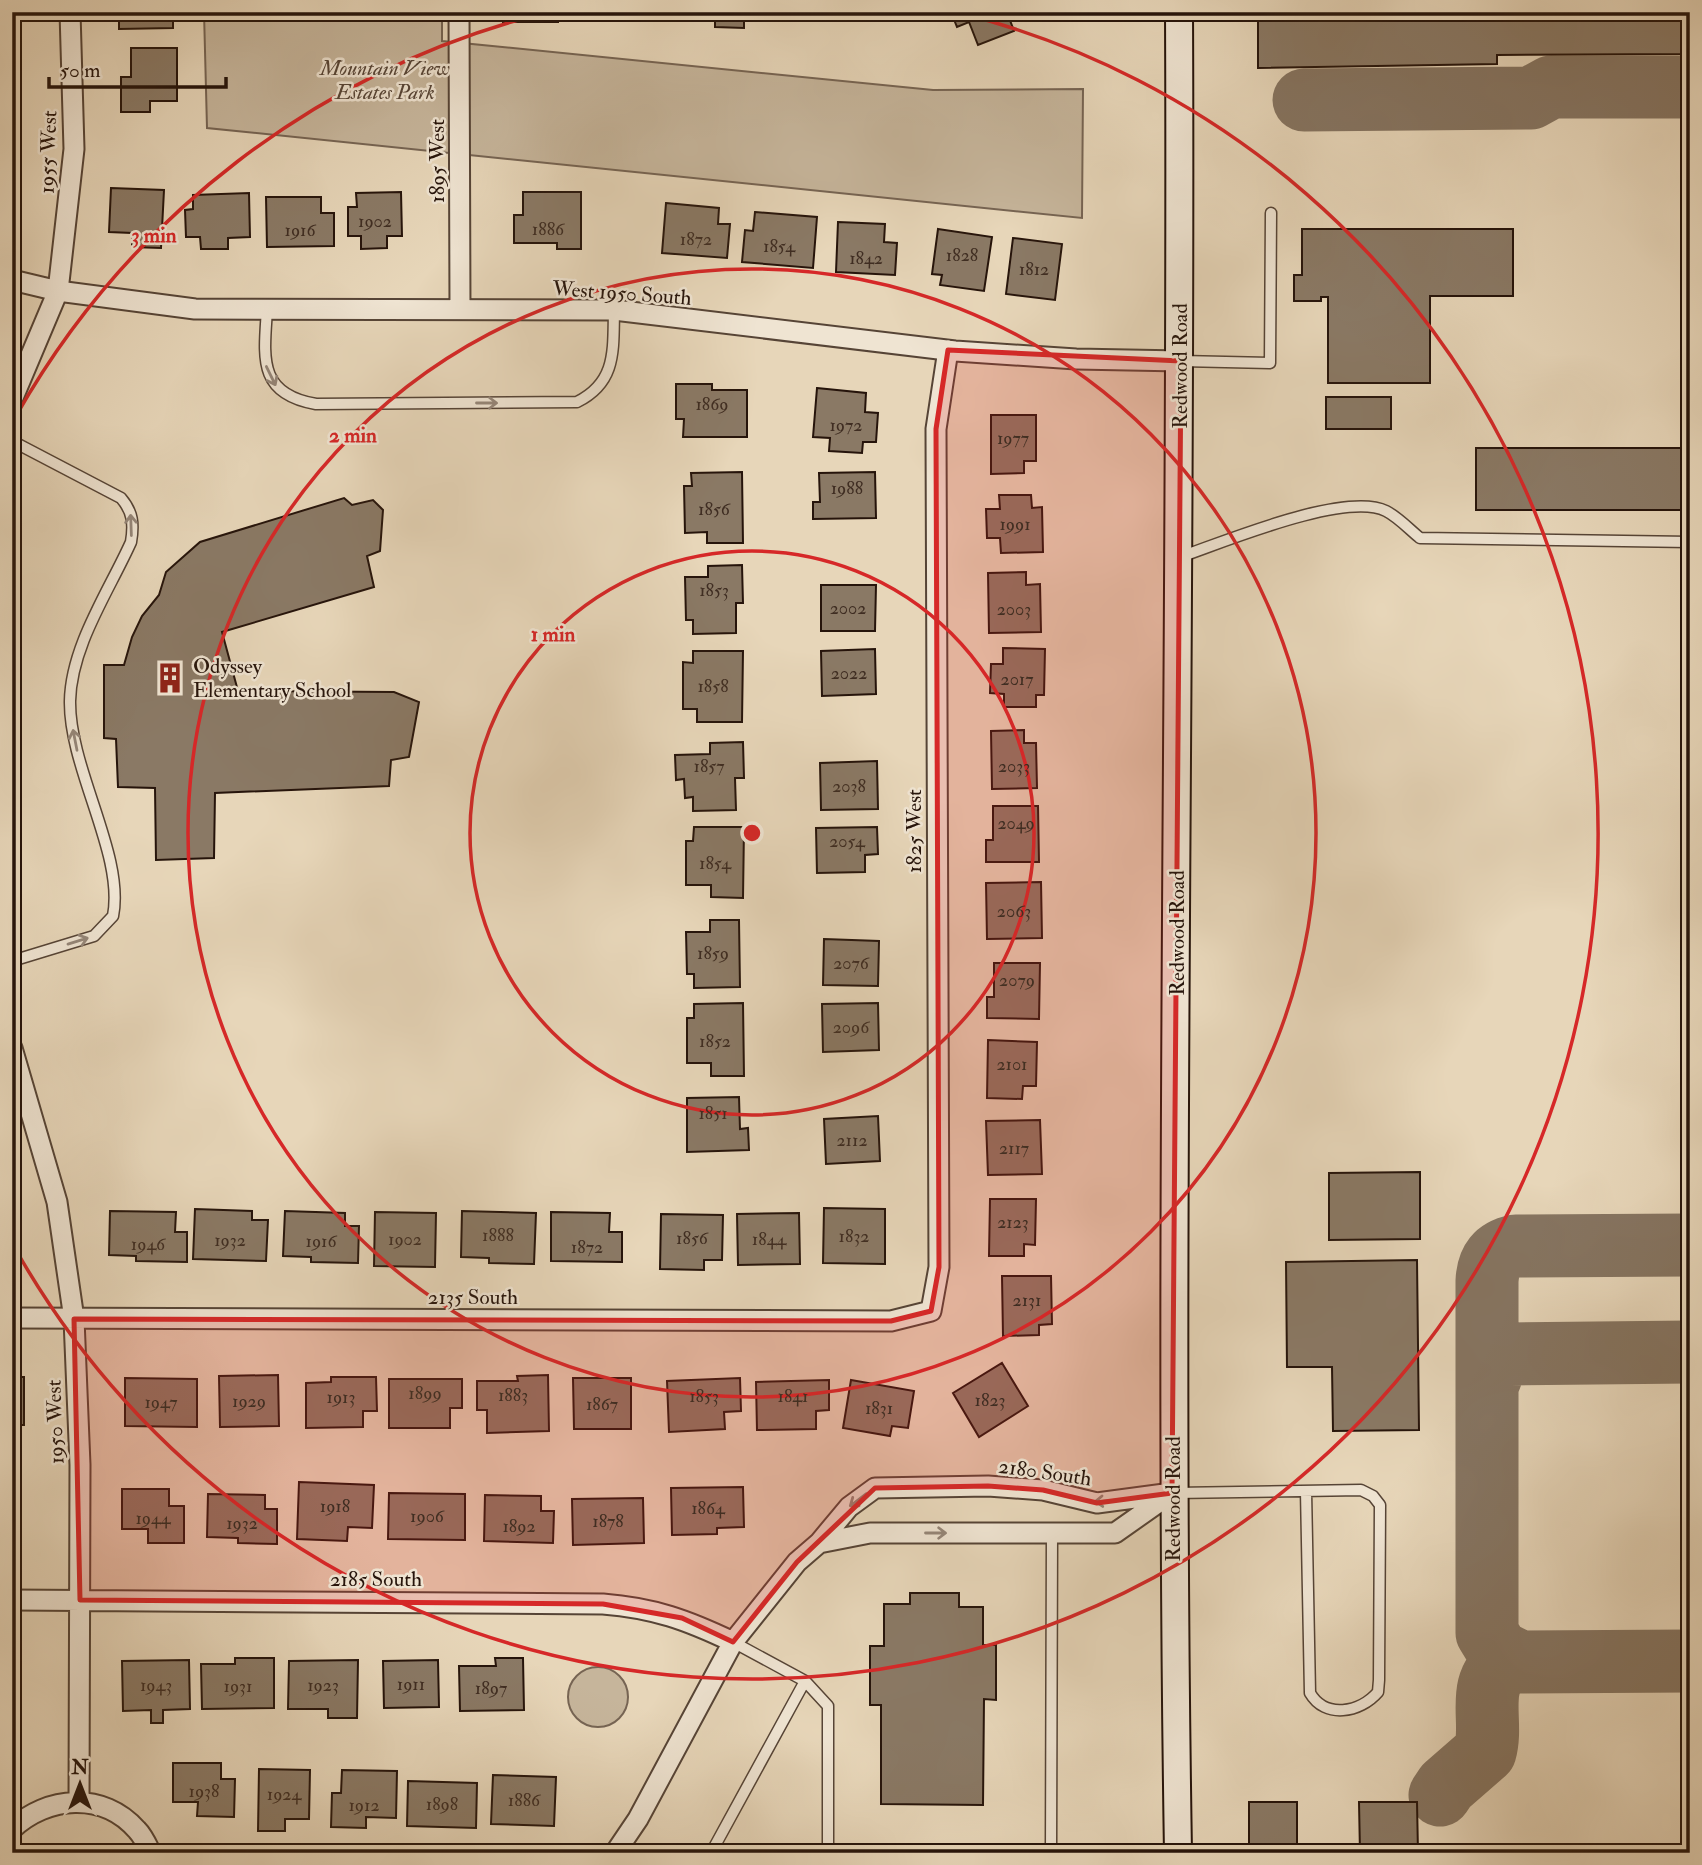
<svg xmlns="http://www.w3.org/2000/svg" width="1702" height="1865" viewBox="0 0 1702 1865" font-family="'IM FELL Double Pica',serif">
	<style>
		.green { fill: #c6b59b; stroke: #766453; stroke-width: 2 }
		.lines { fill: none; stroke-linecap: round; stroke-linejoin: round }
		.taxiway { stroke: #867562; stroke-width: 63 }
		.building { fill: #8a7965; stroke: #26140b; stroke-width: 2 }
		.service-casing { stroke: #564436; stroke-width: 13 }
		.minor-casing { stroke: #564436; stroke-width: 23 }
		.secondary-casing { stroke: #26140b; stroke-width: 30 }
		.service { stroke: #efe4d2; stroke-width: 10 }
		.minor { stroke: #efe4d2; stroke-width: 19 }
		.secondary { stroke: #efe4d2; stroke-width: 26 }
		.oneway { stroke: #958678 }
		.marked { fill: #d62828; fill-opacity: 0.2; stroke: #d62828; stroke-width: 5; stroke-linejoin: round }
		.ring { fill: none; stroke: #d62828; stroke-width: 3.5 }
		.labels { text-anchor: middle; stroke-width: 5; stroke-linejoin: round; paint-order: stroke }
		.number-label { font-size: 18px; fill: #3f2d22 }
		.park-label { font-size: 21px; font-style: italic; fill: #564436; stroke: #efe4d2 }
		.street-label { font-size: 21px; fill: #26140b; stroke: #efe4d2 }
		.poi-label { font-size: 21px; fill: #26140b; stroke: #efe4d2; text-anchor: start }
		.centre { fill: #d62828; stroke: #efe4d2; stroke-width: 3.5 }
		.ring-label { font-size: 21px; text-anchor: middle; font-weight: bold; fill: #d62828; stroke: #efe4d2; stroke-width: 5; stroke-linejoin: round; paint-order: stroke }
	</style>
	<rect width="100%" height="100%" fill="#e7d6b9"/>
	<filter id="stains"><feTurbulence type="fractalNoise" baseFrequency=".00286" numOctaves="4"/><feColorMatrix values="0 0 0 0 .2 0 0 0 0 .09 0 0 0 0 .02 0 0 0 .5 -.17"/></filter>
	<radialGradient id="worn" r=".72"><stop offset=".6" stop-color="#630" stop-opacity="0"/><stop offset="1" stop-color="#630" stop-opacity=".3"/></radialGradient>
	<path class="green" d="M204,12H442V41L933,90L1083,89L1082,218L207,128Z
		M568 1697a30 30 0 1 1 60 0a30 30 0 1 1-60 0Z"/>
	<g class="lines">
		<path class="taxiway" d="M1304,100L1531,98L1551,87H1690
			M1487,1386L1496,1363L1511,1354L1690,1352
			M1514,1659L1498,1651L1487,1633V1281C1488,1261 1496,1250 1516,1246L1690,1245
			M1440,1795L1446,1786L1485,1752C1494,1721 1474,1683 1507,1662L1690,1661"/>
	</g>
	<path class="building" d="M119,12H173V28L119,29Z
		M503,12H558V22H503Z
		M688,12H769V17L744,16V28L715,27V17L687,16Z
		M844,12V21L802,20V13H787Z
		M951,12H1015L1008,15L1014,31L978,45L969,22L957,27Z
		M1258,12H1683V54L1497,55V64L1258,68Z
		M12,46H15V79H12Z
		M131,48H177V101H150V112H121V77H131Z
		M12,163H17V211H12Z
		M111,188L164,190L161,248L132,247V233L109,232Z
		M401,192L402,236H387V248L361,249V236H348V207H357L356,193Z
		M523,192H581V249H557V243H514V215H523Z
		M249,193L250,237L228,238V249H201L200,237H186L185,210L193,209V195Z
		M266,197H321V213H334V246L267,247Z
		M666,203L719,208L718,224H730L727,258L662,253Z
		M755,212L817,217L813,268L742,262L745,230L753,231Z
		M838,222L885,224L884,242L897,243L895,275L836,272Z
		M938,229L992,237L984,291L940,285L942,275L932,274Z
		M1302,229H1513V296H1430V383H1328V297H1321V301H1294V275H1302Z
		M1013,238L1062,244L1055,300L1006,294Z
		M676,384H712V390H747V437H683L684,419H676Z
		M817,388L866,393L865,412L878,413L876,442H863L862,453L829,451L830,438L813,437Z
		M1326,397H1391V429H1326Z
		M991,415H1036V461H1024V473L991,474Z
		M1476,448H1690V510H1476Z
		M742,472L743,543H707V532L685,533L684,486H692L691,473Z
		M875,472L876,518L813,519V502H820L819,473Z
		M999,495H1031L1032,508L1042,507L1043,552L1001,553L1000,538H987L986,509H1000Z
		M344,498L352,505L373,500L383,510L380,551L367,556L374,587L222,632L238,691L394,692L419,702L409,757L391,760L389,786L215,793L214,858L156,860L155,788L118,787L116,739L104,738V665H124L132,637L142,616L159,595L166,572L200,542Z
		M742,565L743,603H736V633L693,634V620H686L685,577H708V566Z
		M1026,572V585L1040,584L1041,632L989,633L988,573Z
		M821,585H876L875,631H821Z
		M1003,648L1045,649L1044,695H1036V707H1004V694L990,693L991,664H1003Z
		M875,649L876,694L822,696L821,651Z
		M693,651H743L742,722H697V709H683V662L693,663Z
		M1024,730V743H1036L1037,788L992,789L991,731Z
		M743,742L744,778H735L736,810L693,811V797L685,798L684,779L676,780L675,755L710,754V743Z
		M877,761L878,809L821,810L820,763Z
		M993,806H1038L1039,862H986V840H993Z
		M694,827H744L743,898L711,897V885H686V841H693Z
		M877,827L878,854L865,855V872L817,873L816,828Z
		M1041,882L1042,938L987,939L986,883Z
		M710,920H739L740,987L694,988V974H687L686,932H710Z
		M824,939L879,941L878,986L823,985Z
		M994,963H1040L1039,1019L987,1018V997H994Z
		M743,1003L744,1076H711V1063H687V1018H694V1004Z
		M878,1003L879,1050L823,1052L822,1004Z
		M988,1040L1037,1042L1036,1086H1023L1022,1099L987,1098Z
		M739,1097L740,1129L748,1128L749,1150L687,1152V1098Z
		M878,1116L880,1161L826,1164L824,1119Z
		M1040,1120L1042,1174L988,1175L986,1121Z
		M1420,1172V1239L1329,1240V1173Z
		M990,1199H1036L1035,1245L1024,1244V1256H989Z
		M824,1208L885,1209V1264L823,1263Z
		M195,1209L252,1211V1220H268L266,1261L193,1259Z
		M110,1211L176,1212L175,1232H187V1262L136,1261V1256L109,1255Z
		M285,1211L345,1213V1226H359L358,1263L311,1262V1257L283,1256Z
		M462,1211L536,1213L534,1264L489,1263V1258L461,1257Z
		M375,1212L436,1213L435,1267L374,1266Z
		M551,1212L610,1213L609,1232H622V1262L551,1261Z
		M799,1213L800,1264L738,1265L737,1214Z
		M661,1214L723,1215L722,1260H704V1270L660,1269Z
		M1417,1260L1419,1430L1333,1431L1332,1367H1287L1286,1262Z
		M1002,1276H1051L1052,1324L1039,1325V1335L1003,1336Z
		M1002,1363L1028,1406L979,1437L953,1393Z
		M278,1375L279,1426L220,1427L219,1376Z
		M548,1375L549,1431L487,1433V1410H477V1381H518L517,1376Z
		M12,1377H24V1425H12Z
		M331,1377H376L377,1411H363V1427L306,1428V1383L331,1382Z
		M125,1378L197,1379V1427L125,1426Z
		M573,1378H631V1429H574Z
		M740,1378L741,1411L724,1412L725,1429L669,1432L667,1381Z
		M389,1379H462V1408H450V1428H389Z
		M829,1380V1410L816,1411V1429L757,1430L756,1382Z
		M851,1380L914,1391L908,1428L892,1426L890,1436L843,1428Z
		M299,1482L374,1485L372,1528L348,1527L347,1541L297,1539Z
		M743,1487L744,1527L717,1528V1534L672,1535L671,1488Z
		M122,1489H169V1506H184V1543H148V1529H122Z
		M389,1493L465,1494V1540L388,1539Z
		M208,1494L265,1495V1509H277V1544L238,1543V1538L207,1537Z
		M485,1495L541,1496V1511H554L553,1543L484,1541Z
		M643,1498L644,1543L573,1545L572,1499Z
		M910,1593H959V1607H983V1645H996V1700L984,1699L983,1805L881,1804V1705H870V1646H884V1604H910Z
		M235,1658H274V1708L202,1709L201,1664H235Z
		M495,1658H523L524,1710L460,1711L459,1666H496Z
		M189,1660L190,1709L163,1710V1723H151V1710L123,1711L122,1661Z
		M358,1660L357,1718H328V1709H288L289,1661Z
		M438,1660L439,1707L384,1708L383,1661Z
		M12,1674H21L20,1714H12Z
		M173,1763H221V1779H235L234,1817L197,1816L198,1802H173Z
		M259,1769L310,1770L309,1819H285V1831H258Z
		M342,1770L397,1771L396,1818L366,1817V1828L331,1827L332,1793H341Z
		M493,1775L556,1777L554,1826L491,1824Z
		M408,1781L477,1783L476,1828L407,1826Z
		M1249,1802H1297V1853H1249Z
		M1359,1802H1417L1418,1853H1360Z"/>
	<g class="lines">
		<g class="service-casing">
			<path id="service" d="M267,309C264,357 257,394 316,404L577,402C617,382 613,350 614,310
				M1181,361L1270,363L1271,213
				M12,441L121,498C133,512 134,524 131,542C109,591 71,646 70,701C69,769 125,855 113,916L94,936L12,961
				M1180,557C1224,542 1345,491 1386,511C1398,517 1410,530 1420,538L1690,542
				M1175,1493L1361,1490L1373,1496L1380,1505L1379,1680L1378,1692C1360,1713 1325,1719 1310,1693L1306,1491
				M805,1681L828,1706V1853
				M711,1853L805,1681L733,1642
				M1051,1853L1052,1533"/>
		</g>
		<g class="minor-casing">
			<path id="minor" d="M459,12L460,309
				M12,280L58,291L195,309L614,310L955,351L1076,359L1181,361
				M12,400L58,291L74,149L70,12
				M12,1048L57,1202L74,1319L80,1465L79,1801
				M12,1318L891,1321L931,1311L939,1267L936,429L948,350
				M819,1543L870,1533H1115L1169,1495
				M12,1600L603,1604C654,1608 687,1620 733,1642
				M12,1829C47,1796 103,1791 137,1830C143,1836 147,1845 151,1853
				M615,1853L638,1819L733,1642L797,1562L819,1543L849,1507L875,1488L988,1486L1043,1490L1097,1503L1172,1493"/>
		</g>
		<g class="secondary-casing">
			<path id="secondary" d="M1178,1853C1168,1239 1182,626 1179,12"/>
		</g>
		<use href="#service" class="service"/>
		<use href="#minor" class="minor"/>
		<use href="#secondary" class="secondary"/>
	</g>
	<defs><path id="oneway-shaft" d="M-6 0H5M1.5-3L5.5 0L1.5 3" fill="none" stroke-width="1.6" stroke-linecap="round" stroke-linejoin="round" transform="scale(1.75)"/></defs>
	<g class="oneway">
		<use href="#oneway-shaft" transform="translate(271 376) rotate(64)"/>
		<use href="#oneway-shaft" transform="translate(487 403)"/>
		<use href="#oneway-shaft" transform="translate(131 525) rotate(-92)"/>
		<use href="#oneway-shaft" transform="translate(75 740) rotate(-101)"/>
		<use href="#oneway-shaft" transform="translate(78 941) rotate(-17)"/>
		<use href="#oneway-shaft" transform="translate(858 1500) rotate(143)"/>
		<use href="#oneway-shaft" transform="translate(1105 1501) rotate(176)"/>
		<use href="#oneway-shaft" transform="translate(936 1533)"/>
	</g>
	<path class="marked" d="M948,350L1181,361L1172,1493L1097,1503L1043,1490L988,1486L875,1488L797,1562L733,1642L682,1618L603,1604L80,1600L74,1319L891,1321L931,1311L939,1267L936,429Z"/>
	<g class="ring">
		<circle cx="752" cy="833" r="282"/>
		<circle cx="752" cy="833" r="564"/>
		<path d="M16 416A846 846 0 0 1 540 14M964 14A846 846 0 1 1 16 1250"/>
	</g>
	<defs>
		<g id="building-bare" transform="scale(2.415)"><path d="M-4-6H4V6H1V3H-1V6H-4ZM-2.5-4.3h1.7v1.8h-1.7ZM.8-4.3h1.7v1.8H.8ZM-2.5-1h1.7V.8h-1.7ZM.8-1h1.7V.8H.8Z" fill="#8f2418" stroke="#efe4d2" stroke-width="2.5" paint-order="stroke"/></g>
	</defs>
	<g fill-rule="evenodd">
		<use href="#building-bare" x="170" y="678"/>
	</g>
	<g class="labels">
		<g class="number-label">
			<text x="375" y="227">1902</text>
			<text x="548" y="235">1886</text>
			<text x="300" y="236">1916</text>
			<text x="696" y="245">1872</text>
			<text x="779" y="252">1854</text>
			<text x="962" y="261">1828</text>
			<text x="866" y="264">1842</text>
			<text x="1034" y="275">1812</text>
			<text x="712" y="410">1869</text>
			<text x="846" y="431">1972</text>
			<text x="1013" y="444">1977</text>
			<text x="847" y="494">1988</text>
			<text x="714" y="515">1856</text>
			<text x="1015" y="530">1991</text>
			<text x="714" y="596">1853</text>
			<text x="848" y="614">2002</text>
			<text x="1014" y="615">2003</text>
			<text x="849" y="679">2022</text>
			<text x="1017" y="685">2017</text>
			<text x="713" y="692">1858</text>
			<text x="709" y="772">1857</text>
			<text x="1014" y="772">2033</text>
			<text x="849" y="792">2038</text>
			<text x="1016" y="829">2049</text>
			<text x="847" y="847">2054</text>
			<text x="715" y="869">1854</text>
			<text x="1014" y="917">2063</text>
			<text x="713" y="959">1859</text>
			<text x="851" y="969">2076</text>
			<text x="1017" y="986">2079</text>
			<text x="851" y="1033">2096</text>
			<text x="715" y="1047">1852</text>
			<text x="1012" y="1070">2101</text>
			<text x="713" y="1119">1851</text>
			<text x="852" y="1146">2112</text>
			<text x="1014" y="1154">2117</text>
			<text x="1013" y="1228">2123</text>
			<text x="498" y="1241">1888</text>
			<text x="854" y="1242">1832</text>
			<text x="692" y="1244">1856</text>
			<text x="405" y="1245">1902</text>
			<text x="769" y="1245">1844</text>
			<text x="230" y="1246">1932</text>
			<text x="321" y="1247">1916</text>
			<text x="148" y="1250">1946</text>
			<text x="587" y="1253">1872</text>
			<text x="1027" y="1306">2131</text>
			<text x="425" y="1399">1899</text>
			<text x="513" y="1401">1883</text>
			<text x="704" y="1402">1853</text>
			<text x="793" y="1402">1841</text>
			<text x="341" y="1403">1913</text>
			<text x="990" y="1406">1823</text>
			<text x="249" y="1407">1929</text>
			<text x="161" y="1408">1947</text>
			<text x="602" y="1410">1867</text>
			<text x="879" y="1414">1831</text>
			<text x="335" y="1512">1918</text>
			<text x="708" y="1514">1864</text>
			<text x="427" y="1522">1906</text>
			<text x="153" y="1524">1944</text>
			<text x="608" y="1527">1878</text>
			<text x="242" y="1529">1932</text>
			<text x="519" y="1532">1892</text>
			<text x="411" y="1690">1911</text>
			<text x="156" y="1691">1943</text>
			<text x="323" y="1691">1923</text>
			<text x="238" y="1692">1931</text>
			<text x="491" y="1694">1897</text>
			<text x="204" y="1797">1938</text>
			<text x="284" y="1800">1924</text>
			<text x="524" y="1806">1886</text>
			<text x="442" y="1810">1898</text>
			<text x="364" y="1811">1912</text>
		</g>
		<g class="park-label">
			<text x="385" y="75">Mountain View<tspan x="385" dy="24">Estates Park</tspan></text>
		</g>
		<g class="street-label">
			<text transform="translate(48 152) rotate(-88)" y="7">1955 West</text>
			<text transform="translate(437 161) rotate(-90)" y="7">1895 West</text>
			<text transform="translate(622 293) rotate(4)" y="7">West 1950 South</text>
			<text transform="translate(1180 366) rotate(-90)" y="7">Redwood Road</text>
			<text transform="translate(914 831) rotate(-90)" y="7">1825 West</text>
			<text transform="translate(1177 933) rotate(-90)" y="7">Redwood Road</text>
			<text x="473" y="1304">2135 South</text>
			<text transform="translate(55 1422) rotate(-92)" y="7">1950 West</text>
			<text transform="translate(1045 1472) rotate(8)" y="7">2180 South</text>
			<text transform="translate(1173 1499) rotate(-90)" y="7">Redwood Road</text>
			<text x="376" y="1586">2185 South</text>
		</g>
		<g class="poi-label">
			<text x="193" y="673">Odyssey<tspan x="193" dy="24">Elementary School</tspan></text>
		</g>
	</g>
	<circle cx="752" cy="833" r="10" class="centre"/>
	<g class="ring-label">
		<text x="154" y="242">3 min</text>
		<text x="353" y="442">2 min</text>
		<text x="553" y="641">1 min</text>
	</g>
	<rect width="1702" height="1865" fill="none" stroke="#e7d6b9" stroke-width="42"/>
	<rect x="14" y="14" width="1674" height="1837" fill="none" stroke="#26140b" stroke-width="3.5"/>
	<rect x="21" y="21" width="1660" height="1823" fill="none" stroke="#26140b" stroke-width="2"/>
	<g transform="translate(80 1784)" stroke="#efe4d2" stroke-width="5" paint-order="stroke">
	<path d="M0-5L12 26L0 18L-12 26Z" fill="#26140b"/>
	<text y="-10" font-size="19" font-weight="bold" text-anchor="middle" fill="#26140b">N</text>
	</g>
	<path d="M49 77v10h177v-10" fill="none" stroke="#26140b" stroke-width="3.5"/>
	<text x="60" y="77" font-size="21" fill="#26140b" stroke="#efe4d2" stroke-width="5" paint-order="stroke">50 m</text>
	<rect width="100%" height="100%" filter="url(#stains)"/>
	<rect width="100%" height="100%" fill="url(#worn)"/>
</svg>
